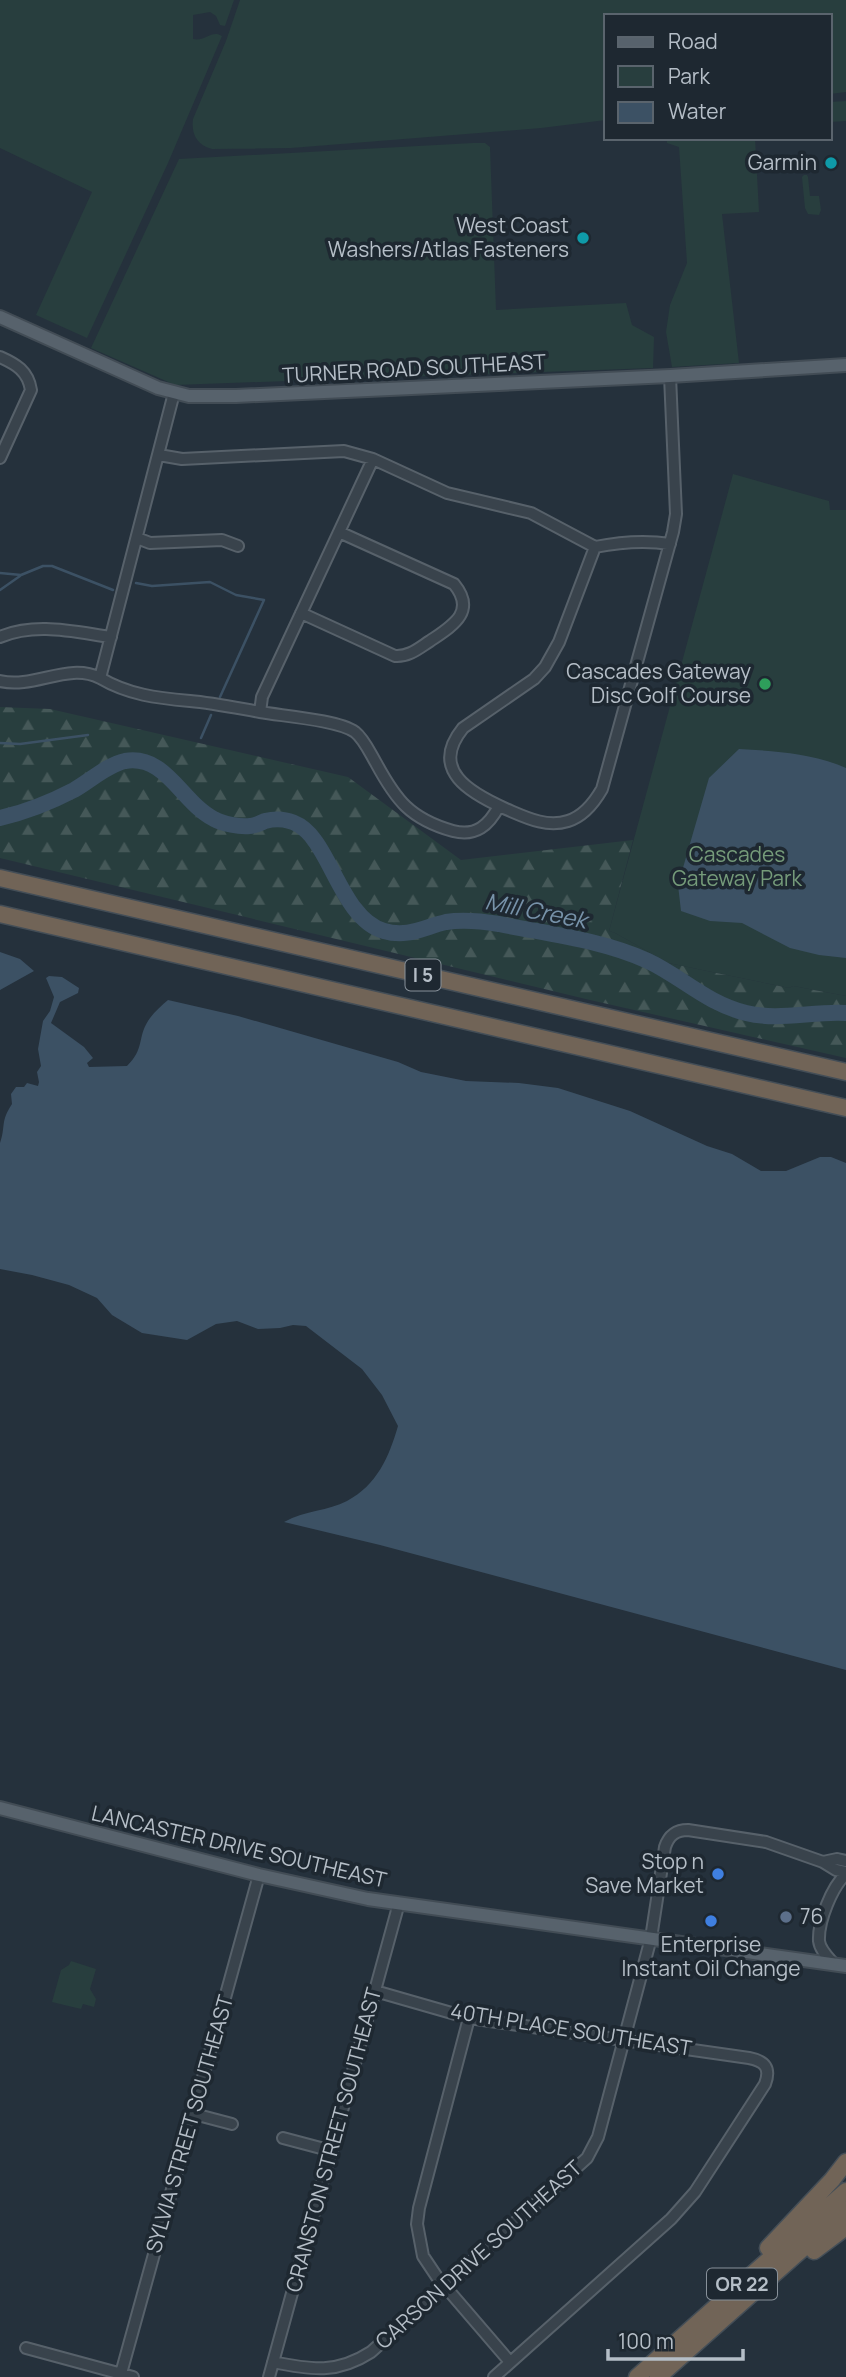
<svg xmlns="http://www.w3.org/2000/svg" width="846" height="2377" viewBox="0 0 846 2377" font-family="Manrope,sans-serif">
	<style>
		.green { fill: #283e3e }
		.forest { fill: url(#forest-firs) }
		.water { fill: #3c5164 }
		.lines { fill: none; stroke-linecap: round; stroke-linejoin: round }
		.stream { stroke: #3c5164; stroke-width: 2.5 }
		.river { stroke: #3c5164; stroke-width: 16 }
		.minor-casing { stroke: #57616a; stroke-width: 14 }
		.major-casing { stroke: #424c55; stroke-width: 16 }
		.highway-casing { stroke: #444e57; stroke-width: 19 }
		.minor { stroke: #39434c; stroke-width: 10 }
		.major { stroke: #57626c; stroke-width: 12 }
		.highway { stroke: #716457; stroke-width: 16 }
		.culture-dot { fill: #0f9aa8; stroke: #1e2831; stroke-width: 2.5 }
		.leisure-dot { fill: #2e9e5b; stroke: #1e2831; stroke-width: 2.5 }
		.shop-dot { fill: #3f7fe0; stroke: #1e2831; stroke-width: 2.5 }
		.service-dot { fill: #5c6f8a; stroke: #1e2831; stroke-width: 2.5 }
		.labels { text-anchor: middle; stroke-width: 7; stroke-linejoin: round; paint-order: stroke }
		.shield { fill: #1e2831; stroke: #88919a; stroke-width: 2 }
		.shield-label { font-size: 19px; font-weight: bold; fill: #b5bec7 }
		.poi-label { font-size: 21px; fill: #b5bec7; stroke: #1e2831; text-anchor: end }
		.street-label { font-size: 21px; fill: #b5bec7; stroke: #1e2831 }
		.park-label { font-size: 21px; fill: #759b7a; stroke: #1e2831 }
		.water-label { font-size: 23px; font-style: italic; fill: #7792a9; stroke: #1e2831 }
	</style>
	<defs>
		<pattern id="forest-firs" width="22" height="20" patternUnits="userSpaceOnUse" patternTransform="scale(1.75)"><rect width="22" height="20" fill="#283e3e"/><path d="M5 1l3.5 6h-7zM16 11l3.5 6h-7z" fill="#455858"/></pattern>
	</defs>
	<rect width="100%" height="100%" fill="#25313c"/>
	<path class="green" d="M0,0H234L225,26L220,25L216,16L210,12L193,15V39C205,42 212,29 222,36L168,163L87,338L36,315L92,192L0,148Z
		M240,0H846V92L830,94V16H606V120L541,128L291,148L212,149C197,145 191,134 193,119L226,41Z
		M846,101V121L830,122V102Z
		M667,138H755L759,212L722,214L739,363L672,367L666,332L670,305L687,263L679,147L667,143Z
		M473,143H485L490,147L496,310L626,303L632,325L654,337L653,368L175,385L91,348L179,159Z
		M804,175H807L808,177L810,196H819L821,210L819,215L808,214L805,208L802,177Z
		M733,474L829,501L830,510H846V996L793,986L789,988L668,963L615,933L609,931Z
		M71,1961L96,1969L90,1989L96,1999L94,2007L83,2004L81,2009L52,2002L61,1970L69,1965Z"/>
	<path class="forest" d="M0,707L50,709L348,777L461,860L633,840L609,931L615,933L668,963L789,988L793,986L846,996V1058L590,1000L0,858Z"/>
	<path class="water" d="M739,749C775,751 812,753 846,768V958L819,955L790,948L742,923L710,921L681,911L678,885L709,778Z
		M0,952L20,959L34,971L0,990Z
		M49,976L62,977L79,988L78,993L60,1002L51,1023L84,1047L93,1058L87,1063L89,1067L127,1066C145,1048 137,1039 148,1021C153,1013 161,1006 168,1000L238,1016L398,1062L421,1072L466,1081L519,1083L558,1088L630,1111L707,1146L732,1154L761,1171H786L820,1157H831L846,1163V1670L380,1545L284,1522C306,1510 328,1511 347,1501C377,1485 389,1457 398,1426L382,1395L362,1369L306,1326L293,1325L280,1328L258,1329L237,1321L216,1324L187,1340L142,1333L112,1315L97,1298L69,1285L32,1275L0,1269V1143C6,1126 0,1122 12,1104L11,1094L16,1087H24L27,1083L38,1086L39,1082L37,1072L41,1066L38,1049L43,1021L50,1011L54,997L46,978Z"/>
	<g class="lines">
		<path class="stream" d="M0,573L21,575L43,566H52L113,590
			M136,583L152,586L210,582L236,595L264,600L220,697
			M0,590L20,576
			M201,738L211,715
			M0,743L20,744L88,735"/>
		<path class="river" d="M0,818C26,812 51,802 74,790C90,781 107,765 125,761C166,754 181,802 214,819C223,824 239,827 250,826C255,826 260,823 265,821C285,816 303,823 315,841C335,868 349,921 384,931C408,938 424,927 446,922C464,919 481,921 499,924C548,934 602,940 648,961C682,977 706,1003 746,1013C778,1021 813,1011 846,1013"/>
		<g class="minor-casing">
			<path id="minor" d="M0,357C16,364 28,371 31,390L0,458
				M670,376L676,514L673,532L602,789C594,803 584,816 568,821C546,828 525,817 506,809C470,793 429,770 463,728L534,679L545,667L559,642L595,547C620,542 645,540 670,544
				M174,393L100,678C129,695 157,698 190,701C213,703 237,708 260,712
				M159,455L182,459L344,451L373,459
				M137,538L150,543L222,540L238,546
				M301,613L395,656C409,657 419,648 430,641C452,626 477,612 454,584L339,532
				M0,637C36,622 74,632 111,637
				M0,681C35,689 68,662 100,678
				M499,806C489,825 476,837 453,831C410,819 396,800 376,763C370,753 364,739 355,732C338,720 282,716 260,712L262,697L373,459L447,493L531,513L595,547
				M823,1862L837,1859L846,1861
				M834,1964C828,1957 820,1950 819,1941C818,1921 832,1887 846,1874
				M375,1991L469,2018L749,2058C765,2061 771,2068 765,2084L695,2192L671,2219L494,2377
				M469,2018L419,2208L417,2224L423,2256L437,2277L510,2362
				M194,2114L232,2124
				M283,2138L332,2151
				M26,2348L133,2377
				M273,2362C312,2370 337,2374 371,2352L587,2158L598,2137L651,1938L665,1847C669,1835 676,1830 688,1830L766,1842L823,1862L836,1870L846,1872
				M120,2377L259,1875
				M269,2377L399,1903"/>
		</g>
		<g class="major-casing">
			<path id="major" d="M0,317L158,388L189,396H236L670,376L846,365
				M0,1808L259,1875L368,1899L846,1966"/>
		</g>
		<g class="highway-casing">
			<path id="highway" d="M0,878L846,1072
				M0,914L846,1108
				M768,2248L832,2180L846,2162
				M814,2251L846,2227
				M637,2377L846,2191
				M658,2377L846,2210"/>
		</g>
		<use href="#minor" class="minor"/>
		<use href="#major" class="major"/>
		<use href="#highway" class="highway"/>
	</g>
	<g class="culture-dot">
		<circle cx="831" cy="163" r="7"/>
		<circle cx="583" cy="238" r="7"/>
	</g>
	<circle class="leisure-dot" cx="765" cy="684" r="7"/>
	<g class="shop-dot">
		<circle cx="718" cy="1874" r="7"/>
		<circle cx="711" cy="1921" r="7"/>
	</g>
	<circle class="service-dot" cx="786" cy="1917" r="7"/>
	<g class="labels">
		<g class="shield">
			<rect x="405.5" y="959.5" width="35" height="31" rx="5"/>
			<rect x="707" y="2268.5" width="70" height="31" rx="5"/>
		</g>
		<g class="shield-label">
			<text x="423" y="982">I 5</text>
			<text x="742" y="2291">OR 22</text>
		</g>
		<g class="poi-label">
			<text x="817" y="170">Garmin</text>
			<text x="569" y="233">West Coast<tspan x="569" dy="24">Washers/Atlas Fasteners</tspan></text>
			<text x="751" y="679">Cascades Gateway<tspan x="751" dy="24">Disc Golf Course</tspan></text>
			<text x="704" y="1869">Stop n<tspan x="704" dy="24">Save Market</tspan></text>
			<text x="800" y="1924" text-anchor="start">76</text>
			<text x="711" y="1952" text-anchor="middle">Enterprise<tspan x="711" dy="24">Instant Oil Change</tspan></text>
		</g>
		<g class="street-label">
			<text transform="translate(414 369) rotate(-3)" y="7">TURNER ROAD SOUTHEAST</text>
			<text transform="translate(239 1847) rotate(13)" y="7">LANCASTER DRIVE SOUTHEAST</text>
			<text transform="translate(571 2030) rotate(9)" y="7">40TH PLACE SOUTHEAST</text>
			<text transform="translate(190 2124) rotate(-74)" y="7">SYLVIA STREET SOUTHEAST</text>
			<text transform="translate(334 2140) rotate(-75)" y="7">CRANSTON STREET SOUTHEAST</text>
			<text transform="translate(479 2255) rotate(-42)" y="7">CARSON DRIVE SOUTHEAST</text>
		</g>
		<g class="park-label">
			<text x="737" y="862">Cascades<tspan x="737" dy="24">Gateway Park</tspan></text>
		</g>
		<g class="water-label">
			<text transform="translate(536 911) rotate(11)" y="8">Mill Creek</text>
		</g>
	</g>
	<rect x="604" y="14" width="228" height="126" fill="#1e2831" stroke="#5a646d" stroke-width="2"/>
	<rect x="618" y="37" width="35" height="10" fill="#57626c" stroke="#5a646d" stroke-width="2"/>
	<text x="668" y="49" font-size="21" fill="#b5bec7">Road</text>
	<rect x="618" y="66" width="35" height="21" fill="#283e3e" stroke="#5a646d" stroke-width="2"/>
	<text x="668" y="84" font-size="21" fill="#b5bec7">Park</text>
	<rect x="618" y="102" width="35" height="21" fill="#3c5164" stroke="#5a646d" stroke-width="2"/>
	<text x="668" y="119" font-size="21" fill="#b5bec7">Water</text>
	<path d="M608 2349v10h135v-10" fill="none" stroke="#b5bec7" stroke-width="3.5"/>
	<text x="618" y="2349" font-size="21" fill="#b5bec7" stroke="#1e2831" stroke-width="5" paint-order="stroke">100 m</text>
</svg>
